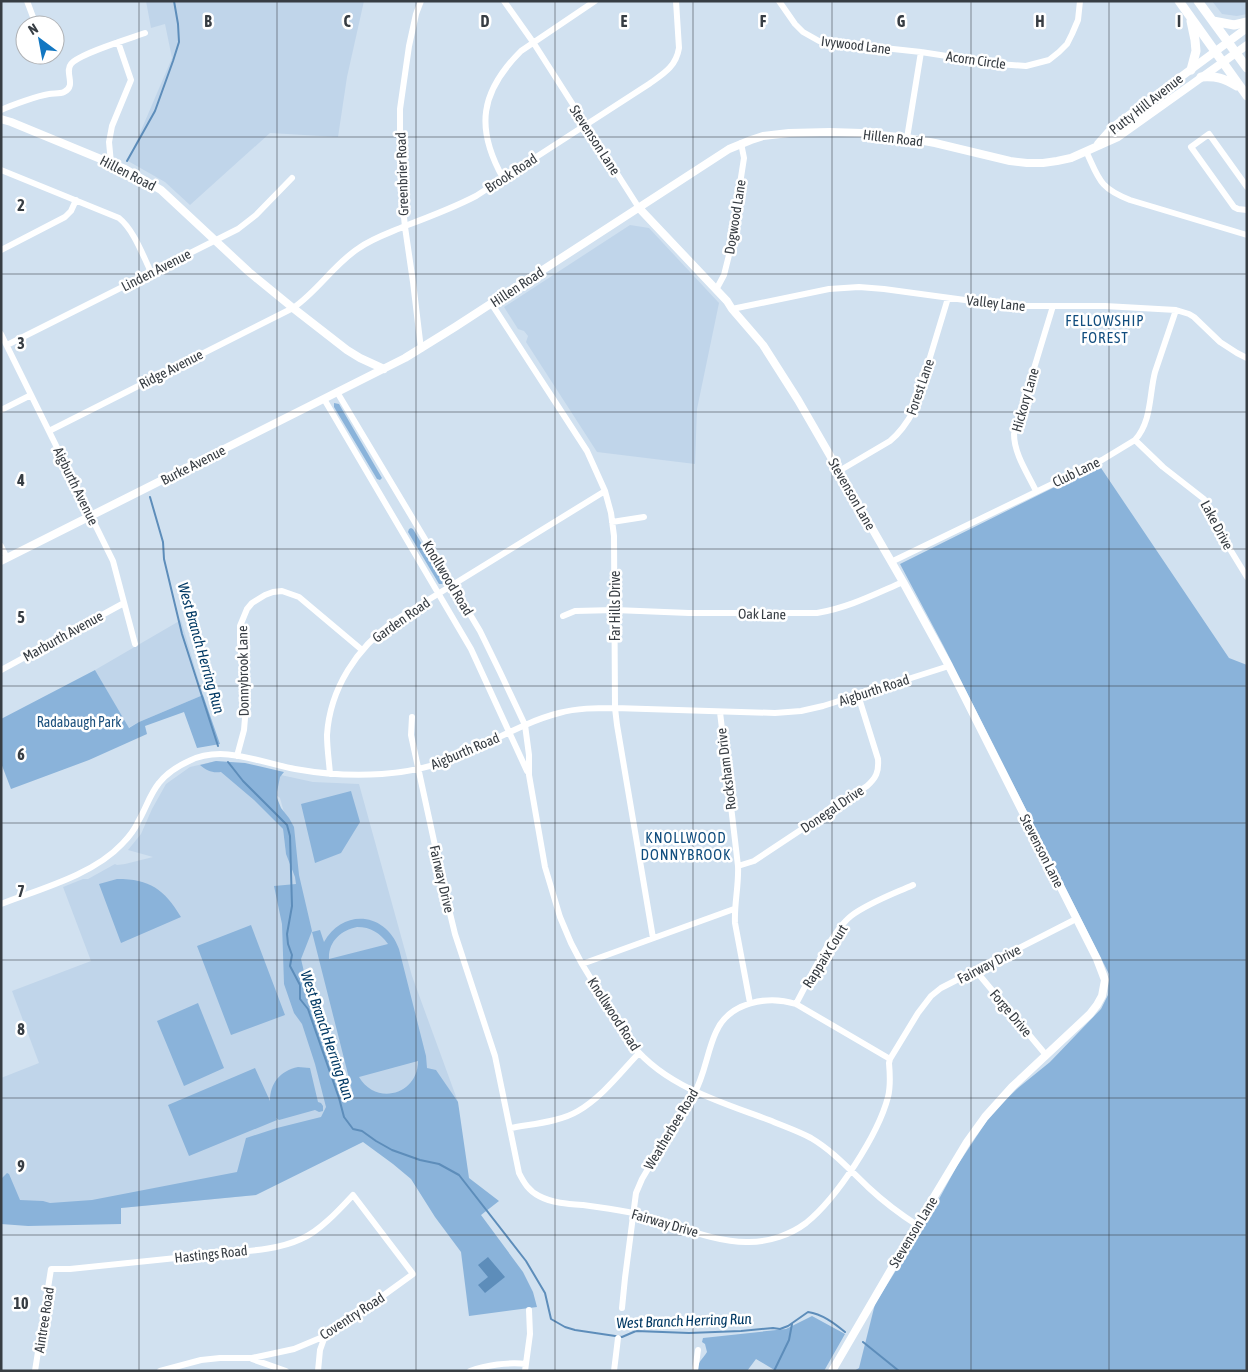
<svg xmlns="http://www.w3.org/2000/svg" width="1248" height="1372" viewBox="0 0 1248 1372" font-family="'Asap Condensed',sans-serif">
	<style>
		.built { fill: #c0d5ea }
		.green { fill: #8ab3da; fill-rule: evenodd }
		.water { fill: #5d8dba }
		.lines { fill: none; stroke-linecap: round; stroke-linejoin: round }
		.stream { stroke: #5d8dba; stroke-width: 2 }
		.minor { stroke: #fff; stroke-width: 6 }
		.tertiary { stroke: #fff; stroke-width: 8 }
		.secondary { stroke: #fff; stroke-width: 9 }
		.grid { fill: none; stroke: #373d43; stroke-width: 1; stroke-opacity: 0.55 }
		.labels { text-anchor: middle; stroke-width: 5; stroke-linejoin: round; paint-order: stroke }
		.street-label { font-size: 14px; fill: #373d43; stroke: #fff }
		.park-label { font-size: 14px; fill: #1c507d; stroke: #fff }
		.neighbourhood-label { font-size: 15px; letter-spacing: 1px; fill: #114d7e; stroke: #fff }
		.water-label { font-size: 15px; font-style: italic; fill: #003863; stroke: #fff }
		.grid-label { font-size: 16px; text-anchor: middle; font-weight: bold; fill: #373d43; stroke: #fff; stroke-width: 5; stroke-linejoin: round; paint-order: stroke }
	</style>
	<rect width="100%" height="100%" fill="#d1e1f0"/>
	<path class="built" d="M146,1H364L347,77L338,137L270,133L190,205L165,182L128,161L172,58L165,24L151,28Z
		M1212,1H1247V14L1237,16L1222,14Z
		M630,225L649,228L719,303L697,409L695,464L597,452L526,342L528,336L524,331L518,329L504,307Z
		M181,620L203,695L139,722L128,728L95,670Z
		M216,761L283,829L286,854L285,816L280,798L267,788V772L313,782L359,784L412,976L458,1102L246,1138L256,1195L121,1208L1,1216V1078L39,1063L12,991L91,961L63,887L83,879H88L115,864L117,865L125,864L153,857L128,850L141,834L152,809L166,784L190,767Z"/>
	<path class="green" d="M334,403L339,404L382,478L380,480L377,479L334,407Z
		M1099,465L1229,658L1247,665V1371H854L859,1368L875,1304L928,1219L957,1166L992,1113L1018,1088L1050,1062L1101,1009L1108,995L1109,974L943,645L900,564Z
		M411,528L413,529L443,580V584H439L408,532L409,529Z
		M95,670L129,728L139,722L203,695L220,744L197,748L184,712L145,726L147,734L89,760L11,789L1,763V719Z
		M216,761L245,763L284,772L280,777L277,792V798L281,808L289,818L294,827L299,875L312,931L301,959L313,1010L325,1029L321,1030L323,1037L327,1036L332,1054L354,1098L312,932L320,930L324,942C343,908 386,912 399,949L426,1056L427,1068L436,1070L458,1102L469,1178L499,1201L481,1215L523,1272L533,1292L537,1307L469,1316L461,1252L435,1217L411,1179L393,1164L363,1142L256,1195L121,1208V1224L28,1226L1,1224V1179L7,1173L9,1174L20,1200L43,1201L50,1203L92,1200L237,1172L246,1138L277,1128L321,1117L326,1107L315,1064L302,1024L294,1013L284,984L282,924L274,886L296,884L295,877L286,854L283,829L254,800L221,772C212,773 207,771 200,765ZM357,927C371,927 380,933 388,944L329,959C328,942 341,930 357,927ZM418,1061C418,1095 376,1106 359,1077Z
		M351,791L360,822L341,853L315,863L301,804Z
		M117,879C150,879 164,889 181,917L121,943L99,884Z
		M251,925L285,1015L231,1035L197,946Z
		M198,1003L224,1068L184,1086L157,1021Z
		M298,1067L310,1068L318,1102L321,1103L323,1106V1111L319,1112L315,1110L279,1120L276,1118L277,1120L189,1156L168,1105L255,1068L270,1101C270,1083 280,1071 298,1067Z
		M812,1316L845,1334L824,1371H776L756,1359L747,1371H697C698,1361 702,1360 707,1352L705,1344L702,1342L703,1338L786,1329Z"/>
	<path class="water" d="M488,1257L505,1277L485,1293L478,1285L488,1277L478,1265Z"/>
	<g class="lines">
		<path class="stream" d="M127,161L155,111L173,61L179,42L178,24L174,1
			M150,497L163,542L164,559L182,634L218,746
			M228,762L243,781L287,825L290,836L292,906L287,934L288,944L292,955L290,966L300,985V999L308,1009L339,1098L344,1117L353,1129L362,1131L376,1141L392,1150L420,1160L439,1164L459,1175L526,1261L545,1293L551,1319L565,1327L575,1330L622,1337L636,1331L689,1333L741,1331L773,1328L780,1329L788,1326L808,1312C822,1314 834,1323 845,1332
			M863,1342L899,1371
			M774,1371L789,1340L792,1324"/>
		<path class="minor" d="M27,1L36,25
			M504,1L533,42L639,208
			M779,1L795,24L803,32L819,41L921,52L998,64L1026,66L1049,60L1059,52L1067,44L1072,34L1078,20L1080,1
			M1,110C12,105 37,96 49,94C53,93 60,94 64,92C77,86 64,72 71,64C78,54 131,38 145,33
			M907,138L921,52
			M1086,151C1099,179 1099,188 1130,200L1247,235
			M111,163L109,142L112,126L131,80L118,42
			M1,170L119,218C134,230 143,256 151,272
			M503,178C475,128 480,92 521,51L595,1
			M1247,187L1209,134L1191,147L1234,207L1238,209L1247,210
			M1,250L65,217L71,211L76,200
			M717,288L724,275L729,255L744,158L741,143
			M491,303L587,451L605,491L611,513L614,536L615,708L617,725L653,938
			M732,309L829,289L859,287L884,289L1009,306H1105L1176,310L1189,314L1194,317L1220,342L1237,353L1247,358
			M1,334L113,561L135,644
			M7,345L238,229L256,215L292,178
			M421,349L413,282L405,227L401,187L400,142V109L409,46L416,14L421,1
			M337,392L480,631L500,672L525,725L529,755V775L545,867L560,917L571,943L582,964L627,1038C660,1085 718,1101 769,1120C783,1126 798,1131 811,1138C833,1151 850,1170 869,1188C884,1202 900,1214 917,1225
			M324,399L471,649L527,771
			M1,410L31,395
			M49,431L293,308C318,291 334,264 359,248C373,238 389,233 405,226C429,217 453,208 476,196L649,84C663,74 676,67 679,48L676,1
			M1135,440L1163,467L1204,499L1217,528L1247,577
			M839,471L890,441C901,432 907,423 914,410L948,298
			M1036,491C1028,474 1014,454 1014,434L1053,306
			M612,522L644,517
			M1,546L7,558
			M891,562L1102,460L1135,440C1152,421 1149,395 1155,372L1176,310
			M563,616L575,611L615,610L689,613H817C848,608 875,594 903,582
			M1,670L124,603
			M720,712L738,866C739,885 734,904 735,923L750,1003
			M412,717L411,735L447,901L455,934L495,1056L519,1173C524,1183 529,1191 539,1196C552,1203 568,1204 583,1205C598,1207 613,1209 628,1212C667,1220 710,1243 749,1242C769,1242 790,1235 806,1223C837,1198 878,1135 888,1097C891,1085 890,1074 889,1063L890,1059L918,1013L931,996L941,988L1076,919
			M237,756L244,730L246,706L240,642V626L247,609L252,603L265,595L273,592L282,591L299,597L362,650
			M330,774C329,761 327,748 327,735C330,688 357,648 394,621L605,491
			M738,866L754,861L867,786C876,778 879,772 878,759L858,695
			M1,904C40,889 93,875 122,844C129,837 135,829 139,820C146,808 150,794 159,783C166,774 178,766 189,761C223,744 261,763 295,769C323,774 353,776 382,774C413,772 444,764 472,750C501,737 528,721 559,713C577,708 596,708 615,708L775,713L801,711L823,706L949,666
			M582,964L734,909
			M976,971L1046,1055
			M796,1004C809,980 831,932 851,916C868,903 893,894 913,885
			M511,1128C531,1124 560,1122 578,1111C602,1097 620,1073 639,1053
			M622,1308L625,1278L636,1193L642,1179C655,1157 668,1135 681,1113C685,1106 690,1100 694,1094C705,1075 707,1051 716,1032C729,1002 768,995 796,1004L890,1059
			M252,1359L286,1371
			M35,1371L51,1269H70C119,1264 167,1259 215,1254C243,1251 275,1251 301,1239C319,1232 340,1209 353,1195L413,1274L344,1324L325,1336L294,1349L252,1358H220L201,1360L160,1371
			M318,1371L320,1350L325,1336
			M470,1371C486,1365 508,1362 526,1364
			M525,1371L530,1334L529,1310
			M614,1371L618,1338
			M695,1371L698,1350"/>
		<path class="tertiary" d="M1,119L11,122L125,169L161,190L249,272L293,308L347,350L360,358L384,369
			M1098,144L1113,127L1247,28
			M639,208L727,301L732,309L763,345L798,400L903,582L949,666L1097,959L1105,980L1102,996L1097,1005L1090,1014L1012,1087L985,1117L967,1142L917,1225L832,1371
			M1,561L405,358L455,327L729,149L751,140L763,136L789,133L830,132L862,133L907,138L935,143L1010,161L1027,163H1043L1057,161L1071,158L1118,137L1247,45"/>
		<path class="secondary" d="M1179,1L1247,96
			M1198,1L1247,68
			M1213,21L1234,25L1247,22
			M1191,70L1196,51L1195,40L1191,21
			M1201,77C1217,76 1223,78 1237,86"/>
	</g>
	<path class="grid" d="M139,1V1371M277,1V1371M416,1V1371M555,1V1371M693,1V1371M832,1V1371M971,1V1371M1109,1V1371M1,137H1247M1,274H1247M1,412H1247M1,549H1247M1,686H1247M1,823H1247M1,960H1247M1,1098H1247M1,1235H1247"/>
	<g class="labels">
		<g class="street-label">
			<text transform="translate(856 45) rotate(7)" y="5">Ivywood Lane</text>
			<text transform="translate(976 60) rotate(8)" y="5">Acorn Circle</text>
			<text transform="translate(1146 104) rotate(-38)" y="5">Putty Hill Avenue</text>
			<text transform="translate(893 138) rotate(7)" y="5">Hillen Road</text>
			<text transform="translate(595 140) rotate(57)" y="5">Stevenson Lane</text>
			<text transform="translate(128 173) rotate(27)" y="5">Hillen Road</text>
			<text transform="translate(511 173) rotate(-33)" y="5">Brook Road</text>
			<text transform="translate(402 174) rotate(-92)" y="5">Greenbrier Road</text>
			<text transform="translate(735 217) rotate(-81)" y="5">Dogwood Lane</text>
			<text transform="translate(156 270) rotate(-27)" y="5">Linden Avenue</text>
			<text transform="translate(517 287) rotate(-33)" y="5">Hillen Road</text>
			<text transform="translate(996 303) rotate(6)" y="5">Valley Lane</text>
			<text transform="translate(171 369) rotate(-27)" y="5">Ridge Avenue</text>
			<text transform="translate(920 387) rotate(-71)" y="5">Forest Lane</text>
			<text transform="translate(1025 400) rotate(-74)" y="5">Hickory Lane</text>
			<text transform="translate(193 465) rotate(-27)" y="5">Burke Avenue</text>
			<text transform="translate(1076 472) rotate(-26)" y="5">Club Lane</text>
			<text transform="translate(76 486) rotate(64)" y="5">Aigburth Avenue</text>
			<text transform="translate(852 494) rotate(60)" y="5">Stevenson Lane</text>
			<text transform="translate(1217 525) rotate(62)" y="5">Lake Drive</text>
			<text transform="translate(448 578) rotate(59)" y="5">Knollwood Road</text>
			<text transform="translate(615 606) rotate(-90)" y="5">Far Hills Drive</text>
			<text transform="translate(762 614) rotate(1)" y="5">Oak Lane</text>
			<text transform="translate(401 620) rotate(-35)" y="5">Garden Road</text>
			<text transform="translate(63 636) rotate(-29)" y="5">Marburth Avenue</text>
			<text transform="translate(243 671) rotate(-91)" y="5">Donnybrook Lane</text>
			<text transform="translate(874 690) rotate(-18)" y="5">Aigburth Road</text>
			<text transform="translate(465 751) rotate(-23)" y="5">Aigburth Road</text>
			<text transform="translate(726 769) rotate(-97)" y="5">Rocksham Drive</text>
			<text transform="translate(832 809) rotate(-34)" y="5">Donegal Drive</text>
			<text transform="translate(1042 851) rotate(63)" y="5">Stevenson Lane</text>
			<text transform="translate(442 879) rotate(77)" y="5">Fairway Drive</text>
			<text transform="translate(825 956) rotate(-58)" y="5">Rappaix Court</text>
			<text transform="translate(989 964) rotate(-27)" y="5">Fairway Drive</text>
			<text transform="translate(1011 1013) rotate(50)" y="5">Forge Drive</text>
			<text transform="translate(614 1014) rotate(57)" y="5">Knollwood Road</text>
			<text transform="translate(671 1129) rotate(-59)" y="5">Weatherbee Road</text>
			<text transform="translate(665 1223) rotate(16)" y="5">Fairway Drive</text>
			<text transform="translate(913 1232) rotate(-59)" y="5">Stevenson Lane</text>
			<text transform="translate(211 1254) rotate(-6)" y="5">Hastings Road</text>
			<text transform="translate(352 1316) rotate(-33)" y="5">Coventry Road</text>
			<text transform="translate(44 1320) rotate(-81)" y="5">Aintree Road</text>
		</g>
		<g class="park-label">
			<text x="79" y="727">Radabaugh Park</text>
		</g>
		<g class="neighbourhood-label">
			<text x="1105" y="326">FELLOWSHIP<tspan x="1105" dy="17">FOREST</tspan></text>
			<text x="686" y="843">KNOLLWOOD<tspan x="686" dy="17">DONNYBROOK</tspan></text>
		</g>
		<g class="water-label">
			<text transform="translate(201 648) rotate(74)" y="5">West Branch Herring Run</text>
			<text transform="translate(327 1035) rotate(71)" y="5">West Branch Herring Run</text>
			<text transform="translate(684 1321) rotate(-2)" y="5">West Branch Herring Run</text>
		</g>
	</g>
	<g class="grid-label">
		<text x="208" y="27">B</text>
		<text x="347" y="27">C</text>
		<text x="485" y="27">D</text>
		<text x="624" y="27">E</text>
		<text x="763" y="27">F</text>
		<text x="901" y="27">G</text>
		<text x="1040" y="27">H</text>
		<text x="1179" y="27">I</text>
		<text x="21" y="211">2</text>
		<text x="21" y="349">3</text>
		<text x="21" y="486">4</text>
		<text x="21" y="623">5</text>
		<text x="21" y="760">6</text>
		<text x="21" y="897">7</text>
		<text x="21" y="1035">8</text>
		<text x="21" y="1172">9</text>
		<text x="21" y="1309">10</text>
	</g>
	<rect width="1248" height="1372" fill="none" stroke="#373d43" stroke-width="5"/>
	<g transform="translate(40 40) rotate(328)"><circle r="24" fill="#ffffff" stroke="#afb1b4"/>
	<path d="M0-4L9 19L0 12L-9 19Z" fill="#1277c2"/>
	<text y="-8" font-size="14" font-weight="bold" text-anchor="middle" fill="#373d43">N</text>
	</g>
</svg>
